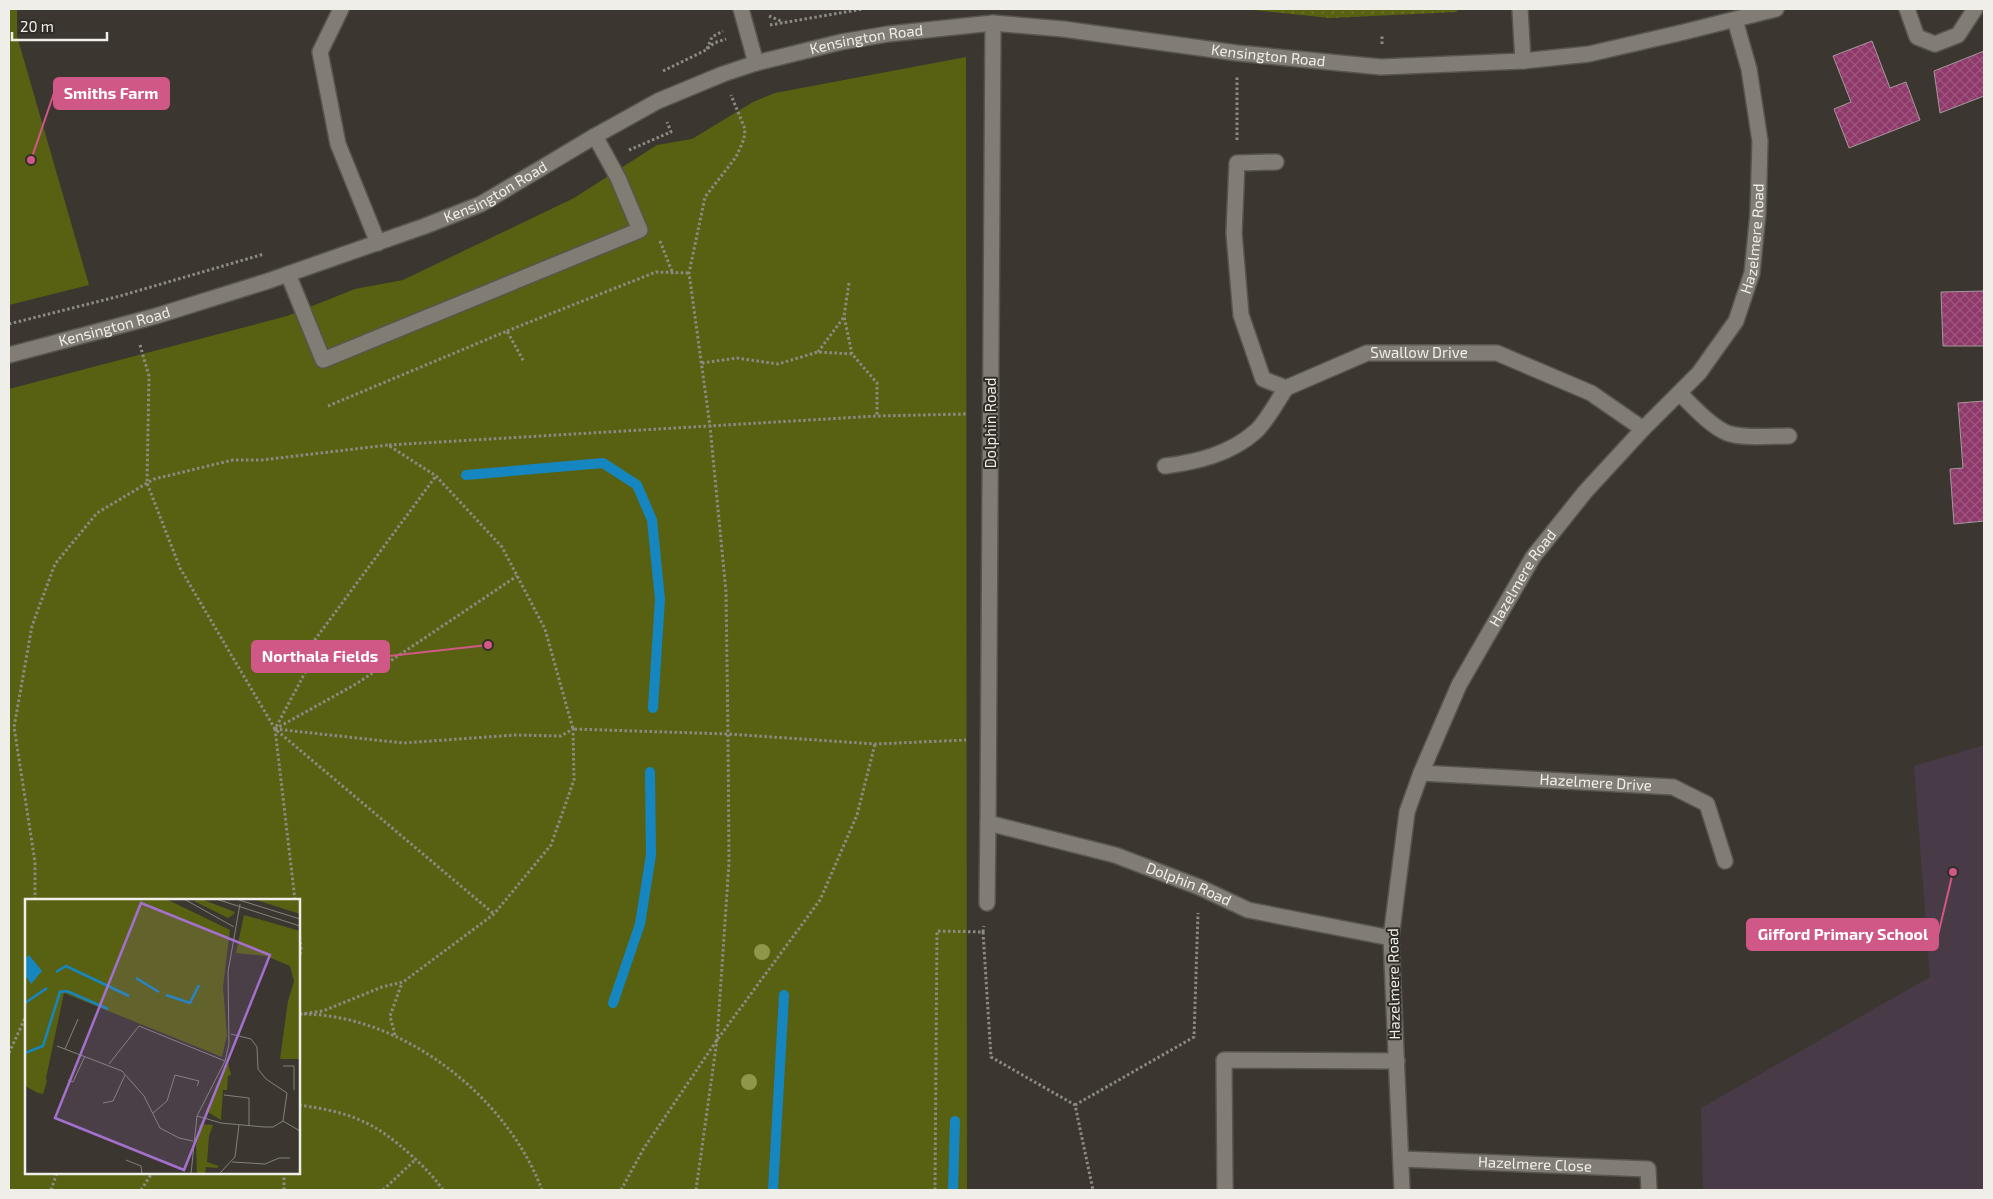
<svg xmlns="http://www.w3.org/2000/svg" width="1993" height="1199" viewBox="0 0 1993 1199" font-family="'Exo 2',sans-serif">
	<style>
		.education { fill: #493a47 }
		.grass { fill: url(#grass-dots) }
		.green { fill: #586011; fill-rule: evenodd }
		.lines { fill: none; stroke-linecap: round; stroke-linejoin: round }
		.stream { stroke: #1686c1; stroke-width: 10 }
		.building { fill: url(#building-cross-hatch); stroke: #a3989d }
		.minor-casing { stroke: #58554e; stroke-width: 18 }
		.path { stroke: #8d8a83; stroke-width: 3; stroke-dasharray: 2.5 2.5; stroke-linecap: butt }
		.minor { stroke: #817d74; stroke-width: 15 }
		.tree { fill: #90974a }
		.labels { text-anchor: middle; stroke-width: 4; stroke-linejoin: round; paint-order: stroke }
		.street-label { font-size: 15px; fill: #f0eee9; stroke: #302d26 }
		.inset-river { fill: none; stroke: #1686c1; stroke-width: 2.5 }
		.inset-road { fill: none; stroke: #83807a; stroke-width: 1 }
		.view { fill: #a470ce; fill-opacity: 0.15; stroke: #a470ce; stroke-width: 2.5 }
		.inset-edge { fill: none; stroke: #f0eee9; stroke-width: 2.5 }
		.leader { fill: none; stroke: #d05886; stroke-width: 2 }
		.callout-dot { fill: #d05886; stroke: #302d26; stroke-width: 2 }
		.callout { fill: #d05886; stroke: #d05886; stroke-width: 2 }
		.callout-label { font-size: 16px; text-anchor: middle; font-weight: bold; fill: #fff }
	</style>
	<defs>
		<pattern id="grass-dots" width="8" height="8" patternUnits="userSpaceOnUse" patternTransform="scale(1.25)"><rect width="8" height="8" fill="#586011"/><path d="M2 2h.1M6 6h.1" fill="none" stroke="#707734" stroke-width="1.8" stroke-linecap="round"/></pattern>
		<pattern id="building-cross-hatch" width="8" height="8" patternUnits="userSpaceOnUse" patternTransform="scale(1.25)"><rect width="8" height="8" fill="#8e3969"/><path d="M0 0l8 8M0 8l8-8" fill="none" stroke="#9e567e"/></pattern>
	</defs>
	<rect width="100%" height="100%" fill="#3b3730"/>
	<path class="education" d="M1984,745V1190H1703L1701,1108L1930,977L1914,766Z"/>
	<path class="grass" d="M1244,9H1459L1456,12L1330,18Z"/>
	<path class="green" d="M9,9H17V36L89,285L9,305Z
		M966,57L967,1190H9V389L287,316L355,289L403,280L574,198L657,145L692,139L753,102L775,93ZM26,900H299V1173H26Z"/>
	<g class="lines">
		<path class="stream" d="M466,475L603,463L637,485L652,520L660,599L653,708
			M613,1003L640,924L651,855L650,772
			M773,1190L784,995
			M953,1190L955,1121"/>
	</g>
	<path class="building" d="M1872,41L1890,88L1906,82L1920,120L1849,148L1834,109L1851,102L1833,56Z
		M1984,51V96L1940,113L1934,71Z
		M1984,291V346H1943L1941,292Z
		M1984,401V521L1954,524L1950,469L1963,468L1958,403Z"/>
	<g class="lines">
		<g class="minor-casing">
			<g id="minor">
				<path d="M341,9L320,52L338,144L378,243"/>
				<path d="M741,9L756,63"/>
				<path d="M1520,9L1523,61"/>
				<path d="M1907,9L1917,37L1935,44L1958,35L1975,9"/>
				<path id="s1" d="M993,23L988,823L1115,855L1199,887L1248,910L1391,938"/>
				<path id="s2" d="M1276,162L1237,163L1234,233L1241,315L1263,379L1286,388L1367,353H1497L1591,393L1643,429"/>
				<path d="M288,274L323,360L640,230L618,178L595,136"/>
				<path id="s3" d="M9,355L156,316L268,281L425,226L481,204L595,136L658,101L723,74L756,63L841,42L888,34L993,23L1063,29L1237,53L1381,67L1523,61L1589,54L1684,32L1776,9"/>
				<path d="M1679,393C1693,406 1709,425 1727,433C1743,439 1771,436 1789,436"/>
				<path d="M1165,466C1197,462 1230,454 1255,432C1265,424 1278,400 1286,388"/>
				<path id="s4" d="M1421,773L1673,787L1707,804L1725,861"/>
				<path d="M987,903L988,823"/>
				<path id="s5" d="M1401,1159L1648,1169L1649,1190"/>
				<path d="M1225,1190L1224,1060L1397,1061"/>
				<path id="s6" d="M1402,1190L1391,938L1407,812L1421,773L1459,685L1533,557L1585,492L1643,429L1699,373L1736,321L1752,273L1758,213L1760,141L1749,69L1735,20"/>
			</g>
		</g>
		<path class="path" d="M769,16L783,22
			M770,25L863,9
			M1382,44V34
			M707,49L712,37L723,31
			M663,71L706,50L714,43L726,39
			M1237,140V76
			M629,150L671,132L667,122
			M660,241L673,274
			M849,283L844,316L852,354
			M9,324L120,296L264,254
			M507,331L656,272L689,273
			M140,345L149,376L147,483L180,568L275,729L494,914
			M818,352L844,317
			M702,363L737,358L778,364L818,352L852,354L877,383V416
			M328,406L507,331L524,362
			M389,445L877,416L967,414
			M275,729L403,743L515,735L561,736L573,729L574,780L551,845L494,914L403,982L382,987L323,1011L301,1014
			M275,729L356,684L517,576
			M35,900V862L14,727L32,626L55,564L97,513L154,479L233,460H262L388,445L436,476L502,547L545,629L573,729L728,734L875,744L966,740
			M295,900L275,729L307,669L314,641L436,476
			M299,927L301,949L299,961
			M983,932L991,1057L1075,1105L1093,1190
			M299,1014C401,1013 507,1096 542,1190
			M395,1035L390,1016L402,983
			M9,1053L26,1016
			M299,1105C349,1112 374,1121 412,1156C424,1167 434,1177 443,1190
			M1075,1105L1194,1037L1198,913
			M51,1190L57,1173
			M141,1190L152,1173
			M284,1190V1173
			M383,1190L416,1159
			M621,1190L644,1148L717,1040L820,900L857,815L875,744
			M696,1190L717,1040L729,863L728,734L726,592L710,426L689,273L705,197L736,157L744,139L745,129L731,95
			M935,1190L937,931L983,932L984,926"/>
		<use href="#minor" class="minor"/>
	</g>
	<g class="tree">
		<circle cx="762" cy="952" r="8"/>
		<circle cx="749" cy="1082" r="8"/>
	</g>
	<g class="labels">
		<g class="street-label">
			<text dy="5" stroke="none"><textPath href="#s3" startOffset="919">Kensington Road</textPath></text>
			<text dy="5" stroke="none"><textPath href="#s3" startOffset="1324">Kensington Road</textPath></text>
			<text dy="5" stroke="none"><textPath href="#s3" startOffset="514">Kensington Road</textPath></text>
			<text dy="5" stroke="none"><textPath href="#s6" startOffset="1061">Hazelmere Road</textPath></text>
			<text dy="5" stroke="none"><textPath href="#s3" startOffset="109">Kensington Road</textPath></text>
			<text dy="5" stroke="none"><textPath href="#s2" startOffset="424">Swallow Drive</textPath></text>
			<text transform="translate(991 423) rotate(-90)" y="5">Dolphin Road</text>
			<text dy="5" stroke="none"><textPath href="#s6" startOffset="641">Hazelmere Road</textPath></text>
			<text dy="5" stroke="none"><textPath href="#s4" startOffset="175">Hazelmere Drive</textPath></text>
			<text dy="5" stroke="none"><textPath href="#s1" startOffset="1010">Dolphin Road</textPath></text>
			<text transform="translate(1394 984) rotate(-91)" y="5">Hazelmere Road</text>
			<text dy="5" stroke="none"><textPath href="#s5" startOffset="134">Hazelmere Close</textPath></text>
		</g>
	</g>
	<g transform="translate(25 899)">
		<rect width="275" height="275" fill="#3b3730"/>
		<path d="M203,164L206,176L203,177L202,191H198L196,221L181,212ZM175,225L188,226L184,237L182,263L194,267L192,269L181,268L180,275H172L171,247Z" fill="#586011"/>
		<path d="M176,0L210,13L208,16L203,19L169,2ZM228,0H275V15ZM24,148L20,176L22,182L18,195L13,194L0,187V161Z" fill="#586011"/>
		<path d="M0,0H141L205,31L198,88L202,136L197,158L39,94L21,179L0,177ZM219,16L275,32V160H255L263,102L269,82L265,67L241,57L211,54Z" fill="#586011"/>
		<path d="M4,56L17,72L6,85L0,76V60Z" fill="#1686c1"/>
		<path class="inset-river" d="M31,73L41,67L104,97M111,79L134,93M141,96L165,104L174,86M0,104L22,89M0,154L18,147L35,93L42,92L83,110"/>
		<path class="inset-road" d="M159,0L209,28M191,0L275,27M211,0L275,20M206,135L226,140L232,148L233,170L241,180L262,194L258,222M32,147L97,172L119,197L135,229L154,239L168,242M40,150L53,120M84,165L114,127L200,162M258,167H269V191M43,181L48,183L60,157M199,196L224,199V227M78,204L88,202L100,176M128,214L142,202L150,176L174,182L172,187M172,217L196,224L239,228H248L258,222M258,222L275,232M101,261L116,267L117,275M207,263L240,265L254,259H265M166,275L172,217L200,162L204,145L203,73L215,5M194,275L210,258L214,226"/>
		<path class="view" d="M116,4L245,56L159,271L30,219Z"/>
		<rect width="275" height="275" class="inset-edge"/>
	</g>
	<path class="leader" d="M31 160L54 93M488 645L389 656M1953 872L1938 935"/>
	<g class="callout-dot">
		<circle cx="31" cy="160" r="5"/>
		<circle cx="488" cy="645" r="5"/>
		<circle cx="1953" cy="872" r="5"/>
	</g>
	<g class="callout">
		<rect x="54" y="78" width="115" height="31" rx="5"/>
		<rect x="252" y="641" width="137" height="31" rx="5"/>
		<rect x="1747" y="919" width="191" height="31" rx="5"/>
	</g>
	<g class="callout-label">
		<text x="111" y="99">Smiths Farm</text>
		<text x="320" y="662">Northala Fields</text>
		<text x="1843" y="940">Gifford Primary School</text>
	</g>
	<rect width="1993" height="1199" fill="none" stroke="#f0eee9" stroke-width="20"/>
	<path d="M12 32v8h95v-8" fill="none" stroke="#f0eee9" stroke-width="2.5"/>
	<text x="20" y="32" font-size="15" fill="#f0eee9" stroke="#302d26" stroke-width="4" paint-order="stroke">20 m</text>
</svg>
